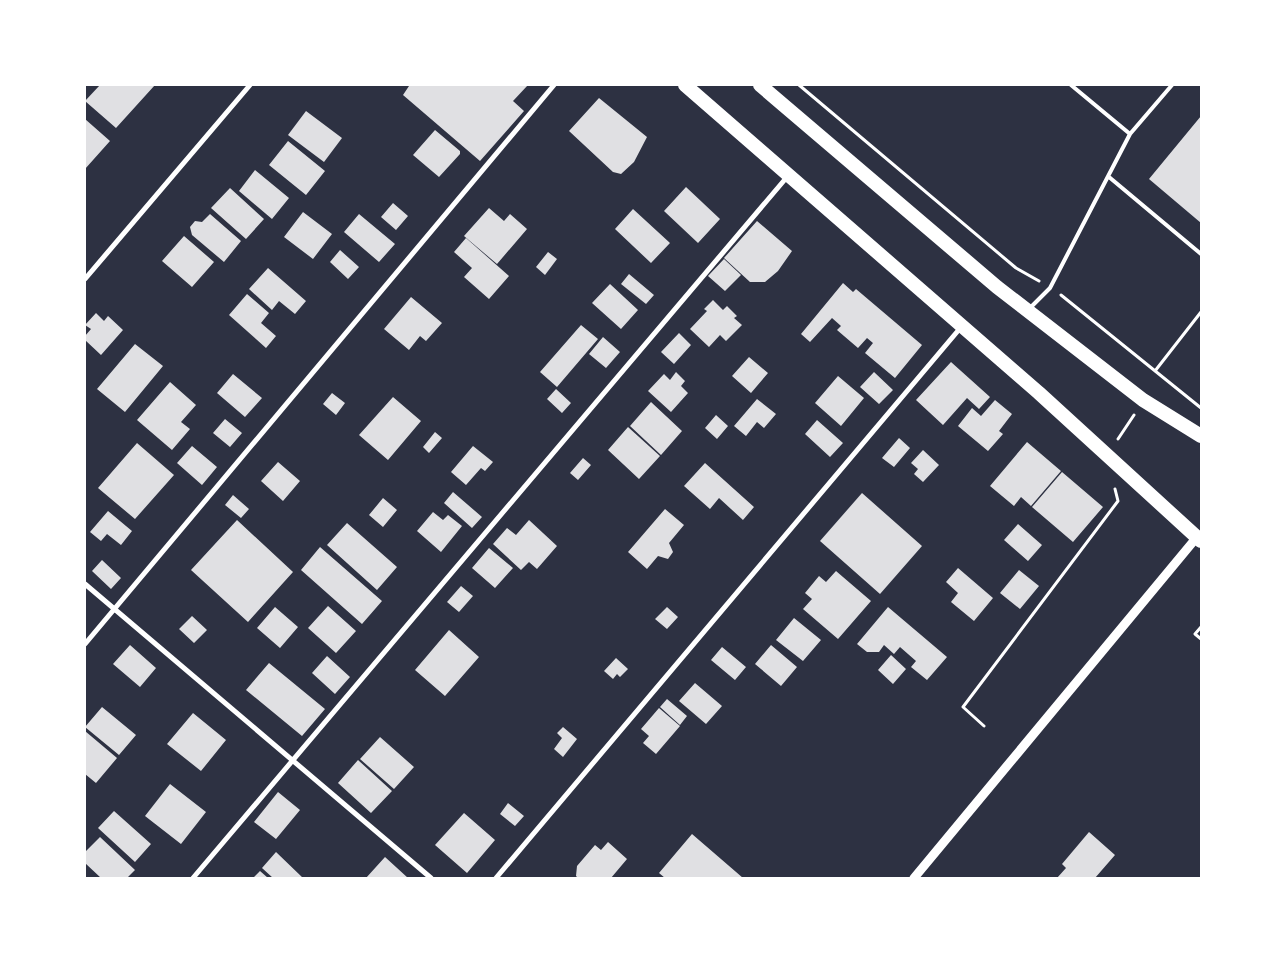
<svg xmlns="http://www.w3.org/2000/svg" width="1286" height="963" viewBox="0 0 1286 963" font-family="'Open Sans',sans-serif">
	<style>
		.building { fill: #e0e0e3 }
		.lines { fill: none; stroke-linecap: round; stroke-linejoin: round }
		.path { stroke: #fff; stroke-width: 3 }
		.service { stroke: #fff; stroke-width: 4 }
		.minor { stroke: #fff; stroke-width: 5 }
		.tertiary { stroke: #fff; stroke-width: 9 }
		.trunk { stroke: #fff; stroke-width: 14 }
	</style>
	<rect width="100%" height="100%" fill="#2d3142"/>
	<path class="building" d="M100,85H155L116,128L85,101Z
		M408,85H528L513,101L524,111L480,161L403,95L409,86Z
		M599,98L647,137L634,162L621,174L613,172L569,131Z
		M306,111L342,138L324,162L288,135Z
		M1201,116V223L1149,179Z
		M85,119L110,141L85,169Z
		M435,130L460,151V154L439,177L413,155Z
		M288,141L325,171L306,195L269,165Z
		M255,170L289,198L272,219L239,191Z
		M686,187L720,219L698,243L664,211Z
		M230,188L264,219L246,239L211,208Z
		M393,203L408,216L396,230L381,217Z
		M489,208L504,221L510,214L527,229L497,264L464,236Z
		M633,209L670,243L651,263L615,229Z
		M303,212L332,234L313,259L284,237Z
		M210,214L241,241L224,262L192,235L190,227L195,221L202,222Z
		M359,214L395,244L379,262L344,232Z
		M757,221L792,251L778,271L765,282H750L724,258Z
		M184,236L214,262L192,287L162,261Z
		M466,238L509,276L489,299L464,277L472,268L454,252Z
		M340,250L359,267L348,279L330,262Z
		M548,252L557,259L545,275L536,267Z
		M724,259L741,275L725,291L708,276Z
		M268,268L306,301L295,314L279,301L272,310L249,289Z
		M629,274L654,295L646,304L621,284Z
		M843,283L853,292L856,289L922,345L895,378L865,353L873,343L867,338L858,348L837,330L841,326L832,318L810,342L801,334Z
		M610,284L638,310L621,329L592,303Z
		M247,294L269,313L261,323L276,336L266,348L229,315Z
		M411,297L442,323L426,341L420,336L409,350L384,329Z
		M713,300L723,310L727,306L737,316L734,318L742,325L726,341L720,335L709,347L690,329L707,311L704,309Z
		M96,313L104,321L108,316L123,330L101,355L85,340V336L91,329L85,325Z
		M581,325L598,339L557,387L540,372Z
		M679,333L691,345L674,364L661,352Z
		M603,337L620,352L606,368L589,354Z
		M135,344L163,366L125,412L97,389Z
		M749,357L768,373L751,393L732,376Z
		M951,362L990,397L979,409L967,398L943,425L916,400Z
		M676,372L685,381L681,386L688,393L671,412L648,391L664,374L670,380Z
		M874,372L893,390L879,404L860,387Z
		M233,374L262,398L245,417L217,393Z
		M838,376L864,398L841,426L815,403Z
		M170,382L196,405L181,422L190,429L172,450L137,420Z
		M556,389L571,403L562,413L547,399Z
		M332,393L345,403L336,415L323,404Z
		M393,397L421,421L388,460L359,435Z
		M757,399L776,414L764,428L757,422L746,436L734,426Z
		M995,400L1012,414L999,431L1003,434L988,451L958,426L972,408L981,416Z
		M651,402L682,431L661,455L630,426Z
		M716,415L728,426L717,439L705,428Z
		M225,419L242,433L230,447L213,433Z
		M817,420L843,443L830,457L805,434Z
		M628,427L660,456L639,479L608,450Z
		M435,432L442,438L429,453L423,447Z
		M899,438L910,448L894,467L882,458Z
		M1027,442L1061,471L1031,506L1021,497L1014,506L990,486Z
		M137,443L174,475L135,519L98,488Z
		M192,446L217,467L202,485L177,463Z
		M473,446L493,462L485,471L481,468L466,485L451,472Z
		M923,450L939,465L923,482L914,474L918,469L911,463Z
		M583,458L591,465L578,480L570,473Z
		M278,462L300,481L283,501L261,481Z
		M705,463L754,507L743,520L719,498L710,509L684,486Z
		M1062,472L1103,507L1073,542L1032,507Z
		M453,492L482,517L472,528L444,503Z
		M862,493L922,546L880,594L820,541Z
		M233,495L249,509L241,518L225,505Z
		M383,498L397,510L383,527L369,515Z
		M665,509L684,525L669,543L673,552L668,559L658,556L647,569L628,552Z
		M108,511L132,531L121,545L107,534L101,541L90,532Z
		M433,512L443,520L448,515L462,526L441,552L417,531Z
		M237,520L293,572L248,622L191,570Z
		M529,520L557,546L537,569L529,562L521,570L493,544L507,528L516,535Z
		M347,523L397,567L377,590L327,545Z
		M1018,524L1042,545L1028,561L1004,540Z
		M320,547L382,601L362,624L301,570Z
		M489,548L513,568L495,588L472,568Z
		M102,560L121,578L111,589L92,571Z
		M958,568L993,598L974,621L951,602L958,593L946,582Z
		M1019,570L1039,586L1020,609L1000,593Z
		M836,571L871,601L838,639L803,609L812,599L805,593L819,576L826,582Z
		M461,586L473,596L459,612L447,602Z
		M328,606L356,631L336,653L308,628Z
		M275,607L298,627L280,648L257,628Z
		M667,607L678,617L667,629L655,619Z
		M888,607L947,657L927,680L911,667L916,661L900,647L894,654L884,645L879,652H867L857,644Z
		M192,616L207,630L194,643L179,629Z
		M794,618L821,640L803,661L776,640Z
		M449,630L479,657L445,696L415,670Z
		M130,645L156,668L140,687L113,664Z
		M771,645L797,667L781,686L755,664Z
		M722,647L746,667L735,680L711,660Z
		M891,655L906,669L893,684L878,670Z
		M327,656L350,677L335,694L312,673Z
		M616,658L628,669L620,677L617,674L613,679L604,671Z
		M269,663L325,709L302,736L246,690Z
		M695,683L722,706L706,724L679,701Z
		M667,699L687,716L680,725L660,707Z
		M102,707L136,735L119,755L85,727Z
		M659,708L680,726L656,754L643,743L649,736L641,729Z
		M193,713L226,740L201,771L167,744Z
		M563,727L577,739L563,757L554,749L562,738L557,733Z
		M85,731L117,758L96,783L85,774Z
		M380,737L414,767L394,789L360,759Z
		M358,760L392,791L371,813L338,783Z
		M170,784L206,812L181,844L145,816Z
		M278,792L300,810L276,839L254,822Z
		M508,803L524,816L515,826L500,814Z
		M114,811L151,844L135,862L98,828Z
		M464,813L495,840L467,873L435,845Z
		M1089,832L1115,855L1095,878H1057L1066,868L1062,864Z
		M692,834L743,878H665L659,873Z
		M100,837L135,870L127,878H101L85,863V852Z
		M608,842L627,859L611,878H578L576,876L577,866L595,845L601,850Z
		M276,852L303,878H273L262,868Z
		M385,857L408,878H366Z
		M260,871L268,878H253Z"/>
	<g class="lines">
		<path class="path" d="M799,85L1016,268L1039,281
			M1061,295L1201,408
			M1155,371L1201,312
			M1118,439L1134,415
			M1201,627L1195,634L1201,639
			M984,726L963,707L1118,501L1115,489"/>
		<path class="service" d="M1071,85L1130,134
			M1109,177L1201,254
			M1029,309L1050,288L1130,134L1172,85"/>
		<path class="minor" d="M85,279L250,85
			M85,584L431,878
			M85,644L554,85
			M193,878L787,177
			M496,878L962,326"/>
		<path class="tertiary" d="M914,878L1197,537"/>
		<path class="trunk" d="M685,85L1039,393L1201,541
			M760,85L997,287L1143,400L1201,436"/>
	</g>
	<rect width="1286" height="963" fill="none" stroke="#ffffff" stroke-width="172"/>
</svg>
